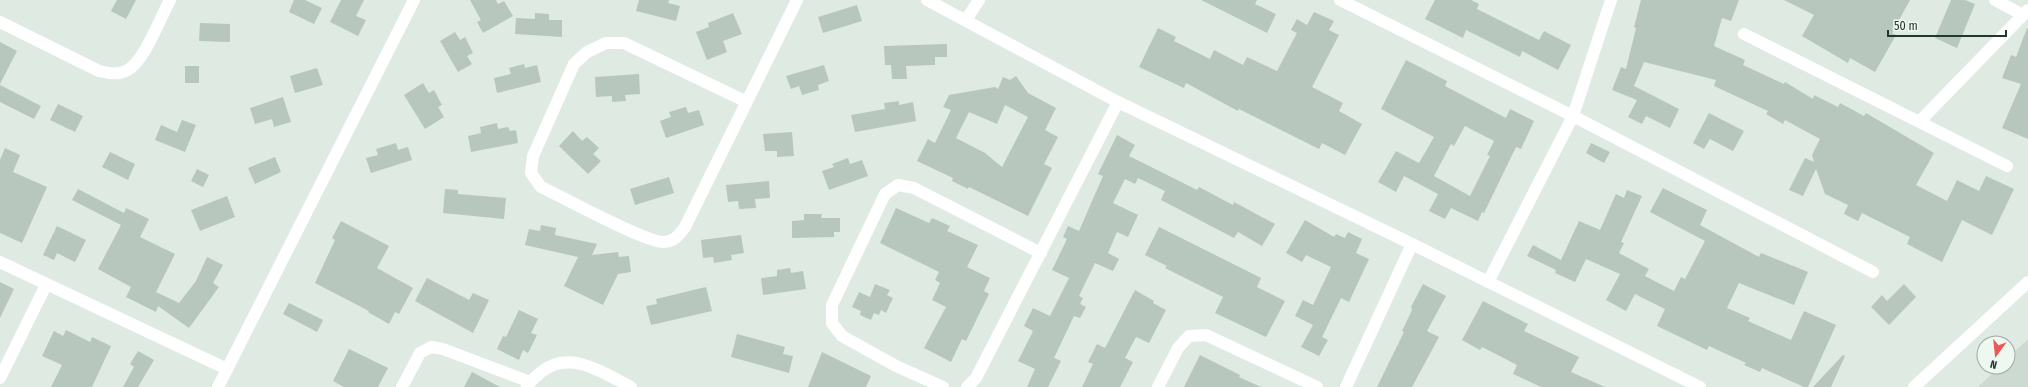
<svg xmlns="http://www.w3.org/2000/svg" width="2028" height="387" viewBox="0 0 2028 387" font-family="'Fira Sans Condensed',sans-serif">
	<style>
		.built { fill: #cddad1 }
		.building { fill: #b7c7bd; fill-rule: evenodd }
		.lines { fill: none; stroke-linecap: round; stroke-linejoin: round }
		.street { stroke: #fff; stroke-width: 12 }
		.secondary { stroke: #fff; stroke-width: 12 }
	</style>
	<rect width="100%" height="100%" fill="#dfeae2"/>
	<path class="built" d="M2028,339V387H1978L1999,367H2008V358Z"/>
	<path class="building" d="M117,0H136L126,19L111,11Z
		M294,0H305L322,8L314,24L289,12Z
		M341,0H364L356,16L366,20L358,36L330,22Z
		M470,0H496L498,4L504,1L513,16L483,33L477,22L481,20Z
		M639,0H669L668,3L680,6L676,21L636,11Z
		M1201,0H1257L1255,4L1276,14L1267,33Z
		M1435,0H1471L1479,4L1477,9L1539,40L1544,31L1571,45L1558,70L1522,51L1520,57L1466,30L1463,38L1425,19Z
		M1641,0H1739L1731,21L1722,18L1714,46L1745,60L1743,65L1784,84L1785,82L1813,99L1814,95L1838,107L1840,103L1864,116L1866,113L1934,153L1916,185L1947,201L1957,180L1979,191L1986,176L2014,189L1992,235L1962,220L1942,262L1907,244L1910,237L1862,213L1858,221L1844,214L1848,205L1825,194L1816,169L1803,196L1789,190L1805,158L1814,162L1812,155L1820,139L1785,120L1783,124L1766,114L1768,111L1714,86L1716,80L1644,62L1634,86L1679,109L1670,128L1646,116L1642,124L1628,117L1637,100L1612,90L1621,67L1626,69L1636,28L1634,27Z
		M1784,0H1910L1892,33L1896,35L1875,72L1850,58L1848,63L1802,36L1814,15Z
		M1951,0H1965L1975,4L1957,48L1935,38Z
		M857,5L862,21L823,33L818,17Z
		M1314,12L1334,21L1329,30L1339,35L1312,87L1343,103L1339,111L1362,124L1345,155L1322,143L1319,149L1239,109L1238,111L1186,83L1184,88L1139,67L1158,28L1176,37L1174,41L1210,59L1214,50L1243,65L1247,57L1277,71L1297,33L1291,30L1297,19L1307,25Z
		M535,13L549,14V20H562V37L515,34L516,18L535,19Z
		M733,13L742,34L723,41L727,52L707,60L696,32L709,27L708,23Z
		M200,23L230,24V42L199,41Z
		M2027,28L2028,29V139L2002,128L2021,84L2002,78L2011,55L2016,57Z
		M455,32L460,40L465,37L473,53L467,56L472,64L458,72L440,41Z
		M0,42L17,51L0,84Z
		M947,44V57H935V65L906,66L907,79H892L891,65H885L884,46Z
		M1406,60L1447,81L1445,86L1506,118L1510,109L1534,121L1521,149L1516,147L1484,213L1482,212L1478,221L1451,208L1445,219L1429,211L1438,194L1404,176L1396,192L1378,182L1396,151L1419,163L1434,137L1381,109ZM1465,126L1494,141L1487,155L1490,156L1470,196L1434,176L1451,144L1454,146Z
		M524,64L525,68L537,65L541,82L497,93L494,78L511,74L509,68Z
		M824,65L829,81L818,85L819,90L802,95L799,86L791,89L786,76Z
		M185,66H199V83H185Z
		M317,68L323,85L295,93L290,76Z
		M639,74L640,94L625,95L626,101L612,102V96L596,97L595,77Z
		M1016,76L1028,93L1056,108L1045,130L1058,137L1044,164L1052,168L1028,216L969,187L968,189L952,181L953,178L917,161L928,139L935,143L951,110L943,107L949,95L995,87L998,89L1003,77L1010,80ZM1005,105L1028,117L1002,167L985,153L956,138L969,112L997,124Z
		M423,83L429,93L434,90L442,105L438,107L444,117L425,129L404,95Z
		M0,85L41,106L34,119L0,102Z
		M283,97L291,122L274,127L272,119L255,124L250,108Z
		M899,101V105L913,102L916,121L855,132L851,115L885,109L884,103Z
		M58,104L83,116L75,132L50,120Z
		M686,107L688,113L699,110L704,125L666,138L660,121L671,117L669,112Z
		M1709,113L1744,131L1733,151L1710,139L1704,149L1693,143Z
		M182,120L196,125L185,152L155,140L161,125L177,132Z
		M497,123L498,129L508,127L510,131L516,130L518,143L471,152L468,136L481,133L480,127Z
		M573,131L582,141L587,137L599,148L593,154L601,161L588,174L559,146Z
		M792,132L794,156L777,157V151H765L763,134Z
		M1117,135L1135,145L1129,156L1197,190L1199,187L1233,205L1234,202L1275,224L1262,246L1238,232L1234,238L1161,200L1165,191L1138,178L1135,184L1125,179L1113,203L1138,215L1128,237L1117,232L1108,253L1119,259L1113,271L1095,263L1079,296L1083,298L1080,304L1086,307L1080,318L1074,316L1054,358L1061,361L1048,387H1027L1035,369L1018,361L1033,331L1024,326L1033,308L1050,316L1069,278L1052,270L1067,239L1063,237L1068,226L1079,231L1103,176L1098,174Z
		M396,143L398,150L408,147L412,160L371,173L366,158L378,155L376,149Z
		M1591,143L1610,152L1604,163L1586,153Z
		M5,148L20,155L13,172L47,187L22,243L0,233V160Z
		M110,152L135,164L128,180L102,167Z
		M275,157L281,172L255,184L248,168Z
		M848,158L850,164L862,160L868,176L829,190L822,171L834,167L832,164Z
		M197,169L209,175L203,187L191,181Z
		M669,177L674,193L635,205L630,189Z
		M769,181L770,198L755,199L756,208L739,209L738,201L728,202L726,185Z
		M1663,188L1707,210L1700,225L1759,257L1761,253L1808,272L1794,305L1739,283L1727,308L1750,318L1748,321L1791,340L1804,311L1836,325L1808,387H1804L1762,368L1760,372L1744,365L1746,363L1709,346L1707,350L1657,326L1665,309L1635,294L1626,311L1606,300L1620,274L1586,259L1575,282L1555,273L1556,270L1527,256L1533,245L1561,260L1579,221L1600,230L1616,194L1624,198L1627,190L1642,196L1621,242L1624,243L1619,253L1649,269L1645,276L1674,291L1681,277L1685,279L1705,241L1650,212Z
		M78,189L124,213L126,208L149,219L140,237L175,254L156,292L179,303L196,281L207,257L223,265L213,283L219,287L189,328L158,306L156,312L126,297L131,287L98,269L121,225L72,200Z
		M445,189L458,190V194L506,198L504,219L443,213Z
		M227,196L235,217L200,231L191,210Z
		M896,208L929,223L932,218L950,226L947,231L978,245L967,267L990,278L984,291L989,294L966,341L962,339L951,362L924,348L946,307L932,300L940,283L935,280L939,272L880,243Z
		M804,214H822L821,218H840V232H834V237L792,238V221L804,220Z
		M1305,220L1334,237L1336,234L1345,238L1348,232L1362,239L1356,253L1369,259L1349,302L1341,298L1322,337L1328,340L1319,356L1301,347L1313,325L1295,316L1303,300L1313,305L1331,267L1306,255L1302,262L1286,253Z
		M341,221L389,246L377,268L413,288L399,314L395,312L389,324L368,312L369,311L315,283L335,240L332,238Z
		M541,225L556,228L555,235L597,244L592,255L618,252L619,257L629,256L631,272L618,274L603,305L564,286L578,257L525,245L529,229L540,231Z
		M57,226L86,240L75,262L57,253L54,260L43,255Z
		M1159,227L1261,278L1257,287L1285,301L1266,337L1215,313L1223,297L1165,268L1167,266L1145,255Z
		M741,235L744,253L731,255L732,260L714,263L713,257L703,258L701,240Z
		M790,268L791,273L803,271L806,289L763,295L761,278L777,276V270Z
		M427,278L469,300L473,293L489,300L473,333L415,301Z
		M0,282L14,289L0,318Z
		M875,284L890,290L887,295L893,298L886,313L881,310L879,315L874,313L871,320L860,315L861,311L852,307L859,292L870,297Z
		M1423,284L1446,296L1427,331L1439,337L1412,387H1377L1404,332L1402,331L1412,310L1411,307Z
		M1904,284L1916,297L1889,325L1871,307L1882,295L1887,301Z
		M706,287L712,311L651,325L646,306L657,304L656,299Z
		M1135,290L1154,301L1153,303L1166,310L1149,343L1136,337L1125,358L1133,362L1120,387H1082L1093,364L1088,362L1097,344L1105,348Z
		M1483,301L1528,324L1524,331L1579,357L1571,372L1605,387H1541L1513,374L1517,365L1482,347L1480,350L1462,340Z
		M289,303L323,320L317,332L283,314Z
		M519,310L538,319L531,333L537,335L528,353L523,350L519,360L497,349L503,336L506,337Z
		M66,330L90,342L92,337L111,346L92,387H51L62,365L42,356L54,331L63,336Z
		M737,334L785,347L783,354L793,356L789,373L731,357Z
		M349,349L388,368L378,387H344L333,381Z
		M138,351L154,360L138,387H123L134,367L130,364Z
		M822,352L871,376L866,387H808Z
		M1200,355L1240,375L1239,377L1261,387H1184Z
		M1843,355L1845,356L1831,387H1813Z
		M472,372L500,387H464Z"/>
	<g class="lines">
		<path class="street" d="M1340,0L1573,116L1873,272
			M1995,0L2023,15
			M966,20L979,0
			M0,22L99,71C108,73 117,75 126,71C144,63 160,18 170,0
			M1744,34L2007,166
			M747,102L624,43H606L587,52L574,64L533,156L531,173L541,187C563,197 646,243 664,242C674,242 679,235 685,227L797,0
			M1919,122L2028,10
			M0,262L227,369
			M1488,282L1573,116L1611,0
			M0,378L46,285
			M402,387L420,353L431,347L443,349L530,382
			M527,387C530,381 535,378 540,373C569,348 603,373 631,387
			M943,387L896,366L842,336L832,323V305L885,194L898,185L914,188L1041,253
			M967,387L976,378L1118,102
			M1158,387L1178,348L1189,336L1206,335L1317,387
			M1346,387L1412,244"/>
		<path class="secondary" d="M927,0L1118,102L1412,244L1700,387
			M218,387L414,0
			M1914,387L2028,282"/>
	</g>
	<g transform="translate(1996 355) rotate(195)"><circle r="19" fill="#eff7f1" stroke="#9caba3"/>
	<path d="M0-3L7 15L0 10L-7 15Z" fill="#ef5757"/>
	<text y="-6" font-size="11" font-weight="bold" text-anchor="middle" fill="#20392d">N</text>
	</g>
	<path d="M1888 30v6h118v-6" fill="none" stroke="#20392d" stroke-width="2"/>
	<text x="1894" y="30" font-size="12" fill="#20392d" stroke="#eff7f1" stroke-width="3" paint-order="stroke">50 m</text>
</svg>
